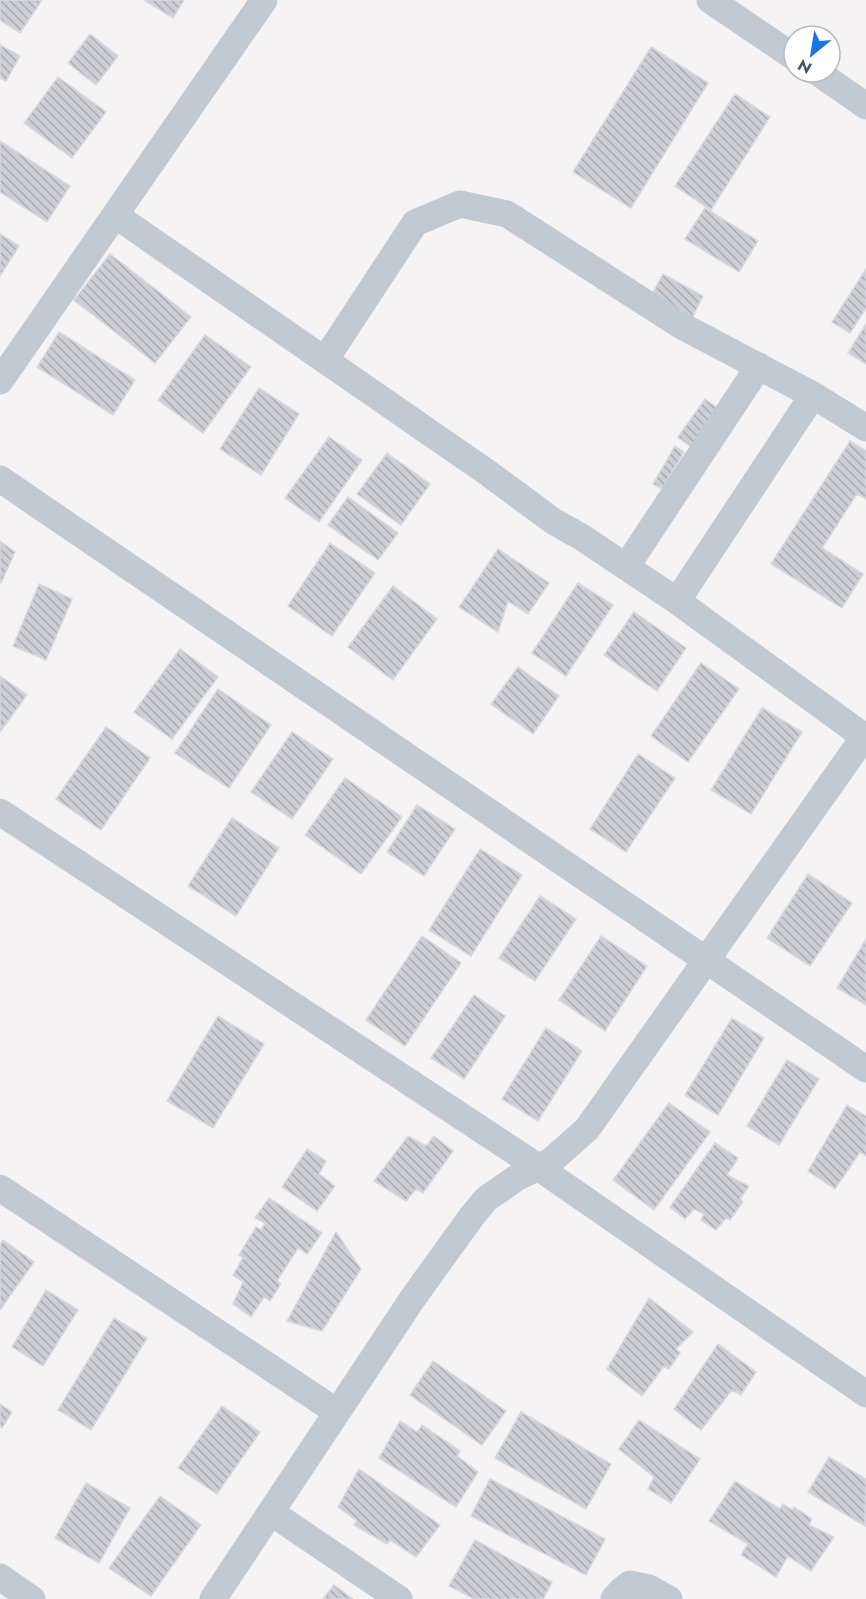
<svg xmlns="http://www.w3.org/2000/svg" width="866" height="1599" viewBox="0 0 866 1599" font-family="Jost,sans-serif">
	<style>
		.building { fill: url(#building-back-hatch); stroke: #d7d9de; stroke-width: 1.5 }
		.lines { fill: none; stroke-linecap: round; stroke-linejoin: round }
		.minor { stroke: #c1cad2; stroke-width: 27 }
	</style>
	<defs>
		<pattern id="building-back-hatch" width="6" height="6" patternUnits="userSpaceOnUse" patternTransform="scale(1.5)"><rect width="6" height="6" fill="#cdcfd5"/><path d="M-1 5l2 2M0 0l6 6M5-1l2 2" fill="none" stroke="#a8abb0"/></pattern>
	</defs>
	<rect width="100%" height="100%" fill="#f5f3f3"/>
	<path class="building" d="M0,0H42L20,33L0,20Z
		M144,0H184L173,18Z
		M90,34L118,56L96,85L68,63Z
		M0,45L20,56L6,81L0,78Z
		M651,47L708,83L631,208L573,172Z
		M58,77L106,112L72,158L24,123Z
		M735,94L770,117L711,210L675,186Z
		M0,141L70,186L47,222L0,192Z
		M705,208L758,241L739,272L685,239Z
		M0,234L19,246L0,276Z
		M110,254L191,317L155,363L74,300Z
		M866,269V308L850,333L832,322Z
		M663,274L703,296L691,320L650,298Z
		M866,324V364L848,353Z
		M59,332L135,380L113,415L37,367Z
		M205,335L251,367L203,433L158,400Z
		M259,388L299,414L261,475L220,449Z
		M705,399L719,409L691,447L678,437Z
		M329,437L362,460L319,522L285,498Z
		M850,441L866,451V499L857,494L822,548L863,574L842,608L771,564Z
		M675,446L684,452L662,489L653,484Z
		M387,453L430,484L401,525L357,494Z
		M348,497L398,533L378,560L328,525Z
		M0,541L15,552L1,583L0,582Z
		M330,543L375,573L332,636L288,606Z
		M498,549L549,583L528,614L508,601L498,632L459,607Z
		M578,583L613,605L566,676L532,653Z
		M39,584L72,599L46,660L13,646Z
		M393,586L437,619L393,680L348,647Z
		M634,612L686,648L657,691L604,655Z
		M180,649L218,677L172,739L134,712Z
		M701,663L739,689L688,762L651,736Z
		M518,667L559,696L533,734L491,704Z
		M0,676L27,695L0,732Z
		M218,689L271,725L229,788L175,753Z
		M762,708L802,732L751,814L711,790Z
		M106,727L150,758L101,830L56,799Z
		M292,732L333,759L292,819L251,792Z
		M638,754L675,778L626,852L590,829Z
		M345,778L402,817L361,874L305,835Z
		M417,805L455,829L424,876L387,852Z
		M232,818L279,848L236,916L188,886Z
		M480,849L522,875L471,956L429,930Z
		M808,874L852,903L810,966L767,938Z
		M540,896L576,919L535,981L499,958Z
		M422,936L461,963L405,1046L366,1020Z
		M601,936L647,966L605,1031L559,1000Z
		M866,939V1005L837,988Z
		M474,995L505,1016L464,1079L431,1058Z
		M218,1016L264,1044L213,1128L167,1101Z
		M732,1018L764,1038L718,1115L685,1095Z
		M546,1028L582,1051L538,1121L502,1099Z
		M787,1060L819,1079L779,1145L747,1126Z
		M669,1103L710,1132L654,1210L613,1180Z
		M847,1105L866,1116V1156L860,1152L835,1189L808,1171Z
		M408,1136L426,1146L434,1136L453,1151L423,1193L416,1189L406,1201L374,1181Z
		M715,1143L738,1158L727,1175L749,1186L740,1199L743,1202L730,1220L726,1218L716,1230L701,1220L704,1214L694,1209L685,1219L670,1207Z
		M307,1149L326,1161L319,1174L335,1186L317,1211L282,1187Z
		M269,1198L322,1233L307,1254L298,1248L277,1281L281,1284L270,1301L264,1297L251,1317L233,1304L243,1282L233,1275L243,1258L239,1255L256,1227L261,1230L265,1223L255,1218Z
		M336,1232L361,1269L322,1331L287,1321Z
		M3,1240L34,1262L0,1310V1245Z
		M46,1290L78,1310L43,1366L12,1347Z
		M649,1298L693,1332L676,1349L680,1353L669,1369L664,1366L642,1396L607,1369Z
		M114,1318L147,1338L91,1430L58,1410Z
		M718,1344L756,1372L741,1395L732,1390L701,1430L674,1409Z
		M433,1361L506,1411L482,1445L410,1395Z
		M0,1404L12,1412L2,1428L0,1427Z
		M222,1406L260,1432L217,1494L178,1468Z
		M521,1412L611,1464L586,1509L495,1458Z
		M639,1420L700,1459L671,1503L648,1489L654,1477L619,1449Z
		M400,1421L417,1432L422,1425L460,1451L457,1456L478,1472L456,1507L379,1458Z
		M829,1457L866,1479L865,1526L808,1492Z
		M359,1469L440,1525L416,1557L390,1540L387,1544L354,1525L357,1521L338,1507Z
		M490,1479L605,1539L586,1575L471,1516Z
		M735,1481L780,1509L783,1504L792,1510L794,1507L812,1519L809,1525L834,1537L811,1571L788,1556L776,1577L741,1555L748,1544L709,1521Z
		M86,1483L130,1508L99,1563L55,1538Z
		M160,1496L201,1525L151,1596L109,1568Z
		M475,1540L552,1582L543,1599H474L449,1586Z
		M334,1585L353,1599H323Z"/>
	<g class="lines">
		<path class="minor" d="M710,0L794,57
			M817,72L866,106
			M115,215L488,473L553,521L583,538L677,601L866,738
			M325,360L415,223L460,204L507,214L680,325L813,395L866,428
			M0,381L264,0
			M0,479L866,1069
			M626,567L759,366
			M677,601L813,395
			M0,812L538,1167L866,1394
			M0,1188L337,1412
			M272,1513L399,1599
			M0,1577L32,1599
			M213,1599L413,1298L472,1216L486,1199L518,1177L551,1161L587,1129L864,737
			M614,1599L621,1591L630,1584L649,1588L669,1599"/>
	</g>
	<g transform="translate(812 54) rotate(210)"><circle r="28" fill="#ffffff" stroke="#b7bbc0" stroke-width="1.5"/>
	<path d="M0-4.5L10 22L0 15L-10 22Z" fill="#1a73e8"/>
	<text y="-9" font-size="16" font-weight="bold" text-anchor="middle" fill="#4a5661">N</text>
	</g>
</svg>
